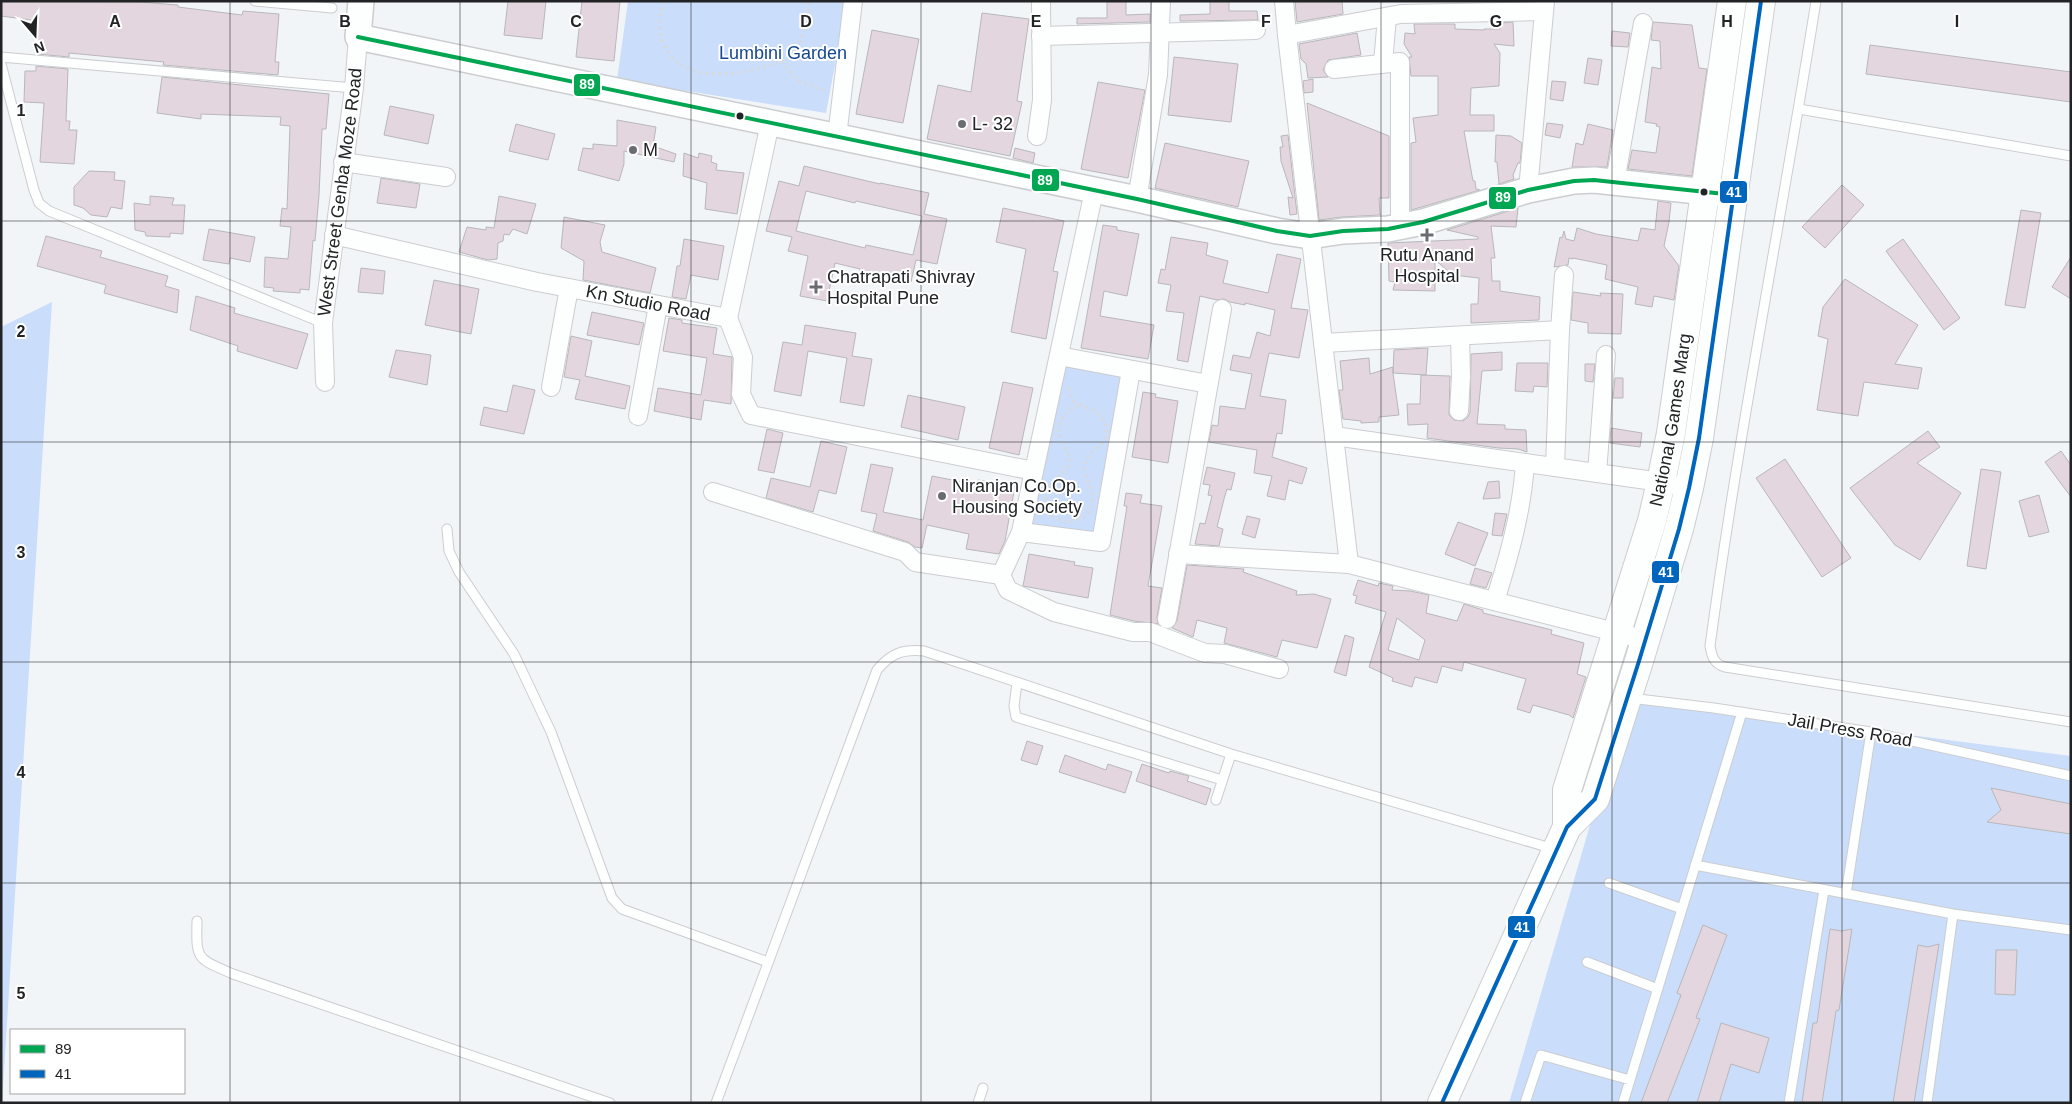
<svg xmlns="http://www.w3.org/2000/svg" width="2072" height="1104" viewBox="0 0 2072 1104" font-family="Arial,sans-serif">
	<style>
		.green { fill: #caddfa }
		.building { fill: #e4d6df; stroke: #b8b7b9; fill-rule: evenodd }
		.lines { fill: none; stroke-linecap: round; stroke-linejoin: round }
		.lane-casing { stroke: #cbcdd0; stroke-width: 11 }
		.street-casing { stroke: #cbcdd0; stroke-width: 20 }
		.secondary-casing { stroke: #cbcdd0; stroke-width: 28 }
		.primary-casing { stroke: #cbcdd0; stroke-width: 30 }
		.path { stroke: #d8d9da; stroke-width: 3; stroke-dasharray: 2.5 4; stroke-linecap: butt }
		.lane { stroke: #fdfefe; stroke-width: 9 }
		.street { stroke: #fdfefe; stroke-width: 18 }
		.secondary { stroke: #fdfefe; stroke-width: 25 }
		.primary { stroke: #fdfefe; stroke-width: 28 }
		.bus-1-casing { stroke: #fff; stroke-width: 8 }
		.bus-2-casing { stroke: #fff; stroke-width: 8 }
		.bus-1 { stroke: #00a651; stroke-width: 4 }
		.bus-2 { stroke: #0065bd; stroke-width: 4 }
		.grid { fill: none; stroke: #212325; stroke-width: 1; stroke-opacity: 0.55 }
		.bus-dot { fill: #212325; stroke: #fff; stroke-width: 2 }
		.poi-dot { fill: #6a6c6f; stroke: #fff; stroke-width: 2 }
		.labels { text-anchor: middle; stroke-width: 4; stroke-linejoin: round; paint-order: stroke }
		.park-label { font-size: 18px; fill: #144691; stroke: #fff }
		.poi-label { font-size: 18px; fill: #212325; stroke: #fff; text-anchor: start }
		.street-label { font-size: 18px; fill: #212325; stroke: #fff }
		.grid-label { font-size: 16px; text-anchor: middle; font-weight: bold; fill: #212325; stroke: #fff; stroke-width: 4; stroke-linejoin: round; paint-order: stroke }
		.line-badge { stroke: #fff; stroke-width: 2 }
		.badge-label { font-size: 14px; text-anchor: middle; font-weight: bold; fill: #fff }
	</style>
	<rect width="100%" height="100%" fill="#f2f5f8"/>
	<path class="green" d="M628,1H847L826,113L617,80Z
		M52,302L2,1103H1V327Z
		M1059,356L1131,370L1101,542L1021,532Z
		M1627,698L2071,756V1103H1509Z"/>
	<path class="building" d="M1,1L140,2L178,5V7L242,15L243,11L279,14L275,62H279L278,75L163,65L164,62L69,53V57L37,54L38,21L1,16Z
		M508,1H546L542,39L504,35Z
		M582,1H620L614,61L576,57Z
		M1107,1H1126V15L1150,14V22L1077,24V18H1107Z
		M1210,1H1229V11H1257L1258,20L1180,21V15L1210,14Z
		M1295,1H1342L1343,14L1297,22Z
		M982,13L1029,19L1017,101L1022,102L1010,156L927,139L938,85L971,92Z
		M1513,22L1514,46L1494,44L1500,53L1499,86L1471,88L1470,115H1494V131H1464L1473,181H1475L1476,189L1480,190L1411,210V143L1416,142L1413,118L1438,115V76H1411L1409,57H1412L1404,44L1405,33L1415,34L1414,24H1455V29L1484,30V29H1500L1501,23Z
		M1653,22L1692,25L1699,68L1707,69L1692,176L1628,169L1632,150L1656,153L1660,127L1656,126L1657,124L1645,122L1652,67L1661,69L1660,41L1651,40Z
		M872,30L919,39L903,123L856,114Z
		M1612,31L1630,33L1628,47L1611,46Z
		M1357,33L1361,55L1328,60L1323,70L1328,77L1308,78L1306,64L1301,59L1299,44Z
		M1870,45L2071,72V102L1866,74Z
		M1174,57L1238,64L1231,122L1168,115Z
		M1588,58L1602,60L1598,85L1584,83Z
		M36,66L68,69L66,121H70L69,130H77L74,164L40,162L44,103L24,102L25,71H36Z
		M162,77L329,94L326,129H322L319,195L315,241L313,240L309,290L300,289V293L273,291L274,288L264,287L265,257L288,259L291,227L280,226L282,208L287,209L290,126L280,125L281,117L201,114V119L157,113Z
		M1313,79V92L1304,93L1303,81Z
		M1552,81L1566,82L1563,101L1550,99Z
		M1098,82L1145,90L1128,178L1081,169Z
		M1307,103L1389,136V198H1379L1380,215L1342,217L1319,220Z
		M390,106L434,115L428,144L384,135Z
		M617,120L656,127L653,146L676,154L674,162L624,151V164L619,181L578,170L583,148L593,149V144L617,146Z
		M1547,123L1563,125L1560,138L1545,135Z
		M516,124L555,134L548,160L509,151Z
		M1588,124L1613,130L1607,167H1572L1576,143L1583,145Z
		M1288,135L1297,214L1290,215L1288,197L1293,198L1281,161L1280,147H1283L1281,136Z
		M1496,135L1511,136L1522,143L1520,163H1518L1513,175L1514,179L1499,184L1497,162H1495Z
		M1165,143L1249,161L1238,207L1155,188Z
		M1015,148L1035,153L1033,163L1013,158Z
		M684,153L698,158L699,153L712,156L711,162L717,164L716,170L744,173L737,214L705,209L707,183L683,176Z
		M804,166L880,184V183L929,193L924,214L947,219L937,264L916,260L911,282L860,271V269L835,263L827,301L800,296L808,256L788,251L792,237L766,231L779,181L799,186ZM806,191L855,203L856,201L922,216L913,255L866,245L865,248L796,231Z
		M89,171L115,172L114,180L125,181L122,209L111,207L107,217L91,215L83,208L74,205V187Z
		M381,178L420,184L416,208L377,203Z
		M1842,185L1864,205L1825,248L1802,227Z
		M150,196L174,198L172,205H185L183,234L170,233V237L146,236L145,232L135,230L134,203L150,205Z
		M499,196L536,204L527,234L513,229L509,235L504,234L503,241L498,243L497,259L488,260L459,252L467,227L486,230V227L494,228Z
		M1658,201L1671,203L1669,222L1664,246L1679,266L1674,300L1654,296L1652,307L1635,304L1638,287L1605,279L1607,265L1573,258V259L1569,258L1568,265L1554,267L1560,237L1562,238L1564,231L1566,239L1574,241L1577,228L1596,234L1638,241L1641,228L1655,230Z
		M1003,208L1064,221L1053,271L1058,272L1046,339L1011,332L1026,249L996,242Z
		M1518,208L1516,227L1491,226L1495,258H1491L1492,281H1500V291L1540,297L1539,320L1471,323V304H1478L1479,278L1453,275L1435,260V291L1393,290L1395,282L1389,281L1388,243L1478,239V237L1447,230Z
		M2021,210L2041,213L2025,308L2005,305Z
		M564,217L605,225L600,242L602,252L656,268L650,293L583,280L584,261L561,248Z
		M1103,225L1117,227V230L1139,234L1127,296L1104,291L1100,316L1154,325L1148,359L1081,348Z
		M209,229L255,237L250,262L230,258L229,264L203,260Z
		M46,236L102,251L100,257L168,276L165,286L179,290L177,313L104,293L106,285L37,266Z
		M1171,237L1208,243L1206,255L1228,261L1223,283L1268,293L1277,254L1301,259L1291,308L1308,310L1299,358L1269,353L1260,396L1286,400L1282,434L1277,433L1272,457L1307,468L1302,484L1289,480L1285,500L1267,496L1272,476L1254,473L1257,450L1209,442L1212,425L1218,426L1220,406L1245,409L1252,374L1230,370L1233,355L1250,358L1257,332L1270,336L1275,310L1245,303V305L1230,302L1224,299L1217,300L1200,296L1188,362L1177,360L1184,313L1166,311L1171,285L1158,283L1161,269L1165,270Z
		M684,239L724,246L718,280L691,275L686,299L672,297L677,266H680Z
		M1903,239L1960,318L1944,330L1886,251Z
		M2071,257V299L2052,287Z
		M361,268L385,271L383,294L358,292Z
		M1845,279L1918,325L1895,364L1922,368L1918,389L1864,382L1858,416L1817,410L1828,339L1818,336L1823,307Z
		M434,280L479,289L471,334L425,325Z
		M1573,292L1601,296L1600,293L1623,294L1621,334L1588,333V323L1571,320Z
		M196,296L235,308L234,313L308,334L297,369L237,351L238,346L190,330Z
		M592,312L644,323L639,345L587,335Z
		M669,318L682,320V323L717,328L713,354L732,357V359L731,404L704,400L701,420L654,411L658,388L701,395L707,358L663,351Z
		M805,325L856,333L852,356L872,359L864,406L840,402L847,358L808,351L801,396L774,391L783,342L802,345Z
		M571,336L592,341L585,376L630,386L625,409L575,399L580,380L564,377Z
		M1428,348L1426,375L1393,373L1399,415L1379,417V422L1361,423V421L1343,419L1339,390H1343L1340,361L1369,358L1370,374L1393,367V373L1394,350Z
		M396,350L431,355L427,385L389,377Z
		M1502,352V370L1482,371L1477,424L1505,425V429L1526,430L1527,452L1518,449L1498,448L1427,438L1428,424L1408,425L1407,404H1420L1421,375L1450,376L1449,415L1454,420L1463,421L1468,417L1470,412L1471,354Z
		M1517,363H1548L1547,387L1534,386L1533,392L1515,391Z
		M1585,364H1595L1593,382L1585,381Z
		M1615,378H1623V398H1613Z
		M1003,382L1033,388L1019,455L989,448Z
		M513,385L535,390L524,434L480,425L484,407L507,412Z
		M1143,392L1156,394L1155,397L1178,401L1168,463L1132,457Z
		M908,395L965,407L958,440L901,427Z
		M1611,428L1642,433L1640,447L1610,443Z
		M767,429L783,433L774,473L758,470Z
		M1928,431L1940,447L1917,463L1961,493L1920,560L1895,545L1850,488Z
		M821,441L847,447L836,494L819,490L813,512L766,498L771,478L810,487Z
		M2061,451L2071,465V497L2045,462Z
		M1785,459L1851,558L1822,577L1756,478Z
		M871,464L893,468L883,512L923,520L932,476L978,485V480L1015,486L1005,541L999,554L966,549L969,534L927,525L922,548L915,547L908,542L873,531L877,514L861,511Z
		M1207,467L1235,473L1231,490L1227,489L1224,499L1217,527L1223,529L1219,546L1195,544L1200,523L1205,524L1212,496L1208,495L1210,485L1203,484Z
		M1981,469L2001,472L1986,569L1967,566Z
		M1499,481L1500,498L1483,499L1488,482Z
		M1126,493L1142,495L1140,503L1162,506L1148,586L1162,588L1157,617L1158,624L1134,621L1110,615L1127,506H1124Z
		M2039,495L2049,532L2029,537L2019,501Z
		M1495,513L1507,514L1502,536L1492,535Z
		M1247,516L1260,519L1255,538L1242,534Z
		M1458,522L1488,533L1475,566L1445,554Z
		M1029,554L1075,562L1074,565L1093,568L1088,598L1023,586Z
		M1187,565L1244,569L1243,572L1297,591L1296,595L1314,594L1331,599L1317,648L1282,640L1277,657L1224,643L1227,628L1197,620L1193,637L1172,628L1177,621Z
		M1475,568L1492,573L1486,588L1470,584Z
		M1358,580L1378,586L1379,583L1393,586L1392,590L1410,591L1429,595L1426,613L1457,621L1464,604L1483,610V613L1552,630L1551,634L1584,643L1577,674L1586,677L1573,718L1569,715L1533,705L1530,713L1517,709L1526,679L1464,662L1462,671L1442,666L1437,683L1415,677L1412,687L1392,681L1393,678L1369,667L1386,612L1355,603L1357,596L1353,595ZM1397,618L1425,640L1419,660L1388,650Z
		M1345,635L1354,638L1346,676L1334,672Z
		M1027,741L1043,746L1037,765L1021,760Z
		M1065,755L1106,770L1108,764L1132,772L1125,793L1059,772Z
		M1142,764L1169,773L1170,771L1189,776L1187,781L1211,789L1206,805L1136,781Z
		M1991,788L2071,804V834L1987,822L2001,810Z
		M1703,925L1727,935L1696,1018L1700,1019L1667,1103H1641L1681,995L1677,993Z
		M1830,929L1841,931L1852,929L1839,1010L1836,1011L1822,1103H1802L1813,1023H1817Z
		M1939,944L1914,1103H1893L1918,945L1928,947Z
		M1996,950H2017L2015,995L1995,994Z
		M1721,1023L1769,1038L1759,1073L1731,1064L1719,1103H1697Z"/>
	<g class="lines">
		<g class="lane-casing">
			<path id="lane" d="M255,1L332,8
				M1816,1C1782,216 1739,430 1710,646C1712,657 1714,664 1725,667L2071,722
				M1,57L354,88
				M1,64L34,190L39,203L49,211L323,323
				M1799,109L2071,156
				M447,529L449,551L459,572L514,654L551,732L612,898L622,909L768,962
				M1017,683L1014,706L1016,717L1222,780
				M1630,698L1714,708L1871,732L2071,776
				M1216,800L1231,754
				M1695,865L1953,914L2071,930
				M1609,883L1682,909
				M1846,894L1871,732
				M197,921C196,961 197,958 233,974L610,1103
				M1587,962L1658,989
				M716,1103L877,670C891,653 903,649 924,651L1231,754L1554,849
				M978,1103L983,1088
				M1525,1103L1541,1055L1630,1080
				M1623,1103L1742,712
				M1789,1103L1824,890
				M1927,1103L1953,914"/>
		</g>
		<g class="street-casing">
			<g id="street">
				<path d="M1284,1L1287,35L1349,564L1646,640"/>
				<path d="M1287,35L1401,14L1544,11"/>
				<path d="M1041,36L1256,30"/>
				<path d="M1383,63L1387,17"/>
				<path d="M1334,69L1400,62V226"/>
				<path d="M1037,136L1042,100L1041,1"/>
				<path d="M837,137L853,1"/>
				<path d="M343,162L446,177"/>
				<path d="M1615,182L1643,23"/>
				<path d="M1528,190L1545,1"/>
				<path d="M1137,199L1158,75L1161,1"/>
				<path d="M334,235L537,282L728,318"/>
				<path d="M728,318L743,357L741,394L751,415L1034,471"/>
				<path d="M728,318L770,123"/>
				<path d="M1560,330L1564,275"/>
				<path d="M1323,343L1560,330L1555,467"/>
				<path d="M1059,356L1208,384"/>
				<path id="s1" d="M325,382L323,323L354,88L358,37"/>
				<path d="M551,387L569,288"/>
				<path d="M1459,411L1461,377L1460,336"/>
				<path d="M638,416L658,305"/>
				<path d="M1334,436L1661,482L1689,488"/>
				<path d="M1597,473L1606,355"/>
				<path d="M713,492L905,552L915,562L1001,575"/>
				<path d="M1021,532L1101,542L1131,370"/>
				<path d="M1178,554L1349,564"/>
				<path d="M1001,575L1021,532L1094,191"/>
				<path d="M1001,575L1008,590L1054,612L1133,632H1150L1205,653L1225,654L1279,669"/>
				<path d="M1495,601C1509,556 1522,511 1525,463"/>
				<path d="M1167,619L1222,309"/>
			</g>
		</g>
		<g class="secondary-casing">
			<path id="secondary" d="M361,1L358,37L1137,199L1277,231L1310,236L1343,231L1388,229L1423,222L1528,190L1574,181L1594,180L1726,194"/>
		</g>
		<g class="primary-casing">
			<g id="primary">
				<path id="s2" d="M1567,827V790L1652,521L1661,482L1671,433L1732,1"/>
				<path d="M1442,1103L1567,827L1595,799L1639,661L1679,529L1689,488L1699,438L1761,1"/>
			</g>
		</g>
		<path class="path" d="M664,1C653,29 663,60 692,70C715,78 745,73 767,66C777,63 787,60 794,52C805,38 806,18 810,1
			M782,61L798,81L827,91
			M1069,388L1075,406
			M1080,405C1086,407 1093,409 1098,413C1106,420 1110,436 1102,444C1095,451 1087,454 1085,465C1082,482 1109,506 1078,519C1069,523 1060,521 1052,516C1037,492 1055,482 1069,465C1072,444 1046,434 1067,413C1071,409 1074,406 1080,405Z"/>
		<use href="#lane" class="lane"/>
		<use href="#street" class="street"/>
		<use href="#secondary" class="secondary"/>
		<use href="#primary" class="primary"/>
		<g class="bus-1-casing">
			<path id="bus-1" d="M358,37L1137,199L1277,231L1310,236L1343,231L1388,229L1423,222L1528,190L1574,181L1594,180L1734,195"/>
		</g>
		<g class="bus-2-casing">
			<path id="bus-2" d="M1442,1103L1567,827L1595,799L1639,661L1679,529L1689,488L1699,438L1761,1"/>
		</g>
		<use href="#bus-1" class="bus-1"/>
		<use href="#bus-2" class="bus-2"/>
	</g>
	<path class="grid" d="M230,1V1103M460,1V1103M691,1V1103M921,1V1103M1151,1V1103M1381,1V1103M1612,1V1103M1842,1V1103M1,221H2071M1,442H2071M1,662H2071M1,883H2071"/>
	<g class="bus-dot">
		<circle cx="740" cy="116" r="4.5"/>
		<circle cx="1704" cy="192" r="4.5"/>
	</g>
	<g class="poi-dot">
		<circle cx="962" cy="124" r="5"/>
		<circle cx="633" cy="150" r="5"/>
		<path d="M1424.5 227.5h5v5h5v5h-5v5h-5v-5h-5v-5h5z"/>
		<path d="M813.5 279.5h5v5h5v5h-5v5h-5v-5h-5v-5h5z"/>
		<circle cx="942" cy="496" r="5"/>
	</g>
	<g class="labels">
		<g class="park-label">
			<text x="783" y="59">Lumbini Garden</text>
		</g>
		<g class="poi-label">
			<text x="972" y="130">L- 32</text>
			<text x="643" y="156">M</text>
			<text x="1427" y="261" text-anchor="middle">Rutu Anand<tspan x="1427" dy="21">Hospital</tspan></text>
			<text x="827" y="283">Chatrapati Shivray<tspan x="827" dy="21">Hospital Pune</tspan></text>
			<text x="952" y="492">Niranjan Co.Op.<tspan x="952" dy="21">Housing Society</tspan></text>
		</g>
		<g class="street-label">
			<text dy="6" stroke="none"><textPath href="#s1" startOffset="191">West Street Genba Moze Road</textPath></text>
			<text transform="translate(648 303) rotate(11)" y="6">Kn Studio Road</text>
			<text dy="6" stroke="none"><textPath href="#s2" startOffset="422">National Games Marg</textPath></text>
			<text transform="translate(1850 730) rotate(10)" y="6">Jail Press Road</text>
		</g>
	</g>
	<g class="grid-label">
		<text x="115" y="27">A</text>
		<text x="345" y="27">B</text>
		<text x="576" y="27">C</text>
		<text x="806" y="27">D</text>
		<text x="1036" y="27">E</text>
		<text x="1266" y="27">F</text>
		<text x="1496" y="27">G</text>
		<text x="1727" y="27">H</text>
		<text x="1957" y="27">I</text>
		<text x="21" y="116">1</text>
		<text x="21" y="337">2</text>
		<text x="21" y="558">3</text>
		<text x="21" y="778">4</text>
		<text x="21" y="999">5</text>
	</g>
	<g class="line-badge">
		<rect x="573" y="73" width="28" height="24" rx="5" fill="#00a651"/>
		<rect x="1031" y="168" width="29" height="24" rx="5" fill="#00a651"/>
		<rect x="1719" y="180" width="29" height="24" rx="5" fill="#0065bd"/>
		<rect x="1488" y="186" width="29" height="24" rx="5" fill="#00a651"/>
		<rect x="1651" y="560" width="29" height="24" rx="5" fill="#0065bd"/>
		<rect x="1507" y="915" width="29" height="24" rx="5" fill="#0065bd"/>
	</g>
	<g class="badge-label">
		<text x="587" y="89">89</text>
		<text x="1045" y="185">89</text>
		<text x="1734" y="197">41</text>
		<text x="1503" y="202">89</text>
		<text x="1666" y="577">41</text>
		<text x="1522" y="932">41</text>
	</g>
	<rect width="2072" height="1104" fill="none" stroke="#212325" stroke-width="5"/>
	<rect x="10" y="1029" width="175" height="65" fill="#ffffff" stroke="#a6a7a8"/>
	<rect x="20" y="1045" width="25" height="8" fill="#00a651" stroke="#a6a7a8"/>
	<text x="55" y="1054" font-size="15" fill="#212325">89</text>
	<rect x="20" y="1070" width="25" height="8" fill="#0065bd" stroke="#a6a7a8"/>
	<text x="55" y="1079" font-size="15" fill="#212325">41</text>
	<g transform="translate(35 35) rotate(161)" stroke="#ffffff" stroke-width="4" paint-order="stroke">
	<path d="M0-4L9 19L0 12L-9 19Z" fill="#212325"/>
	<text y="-8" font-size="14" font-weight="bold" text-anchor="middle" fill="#212325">N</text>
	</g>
</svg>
